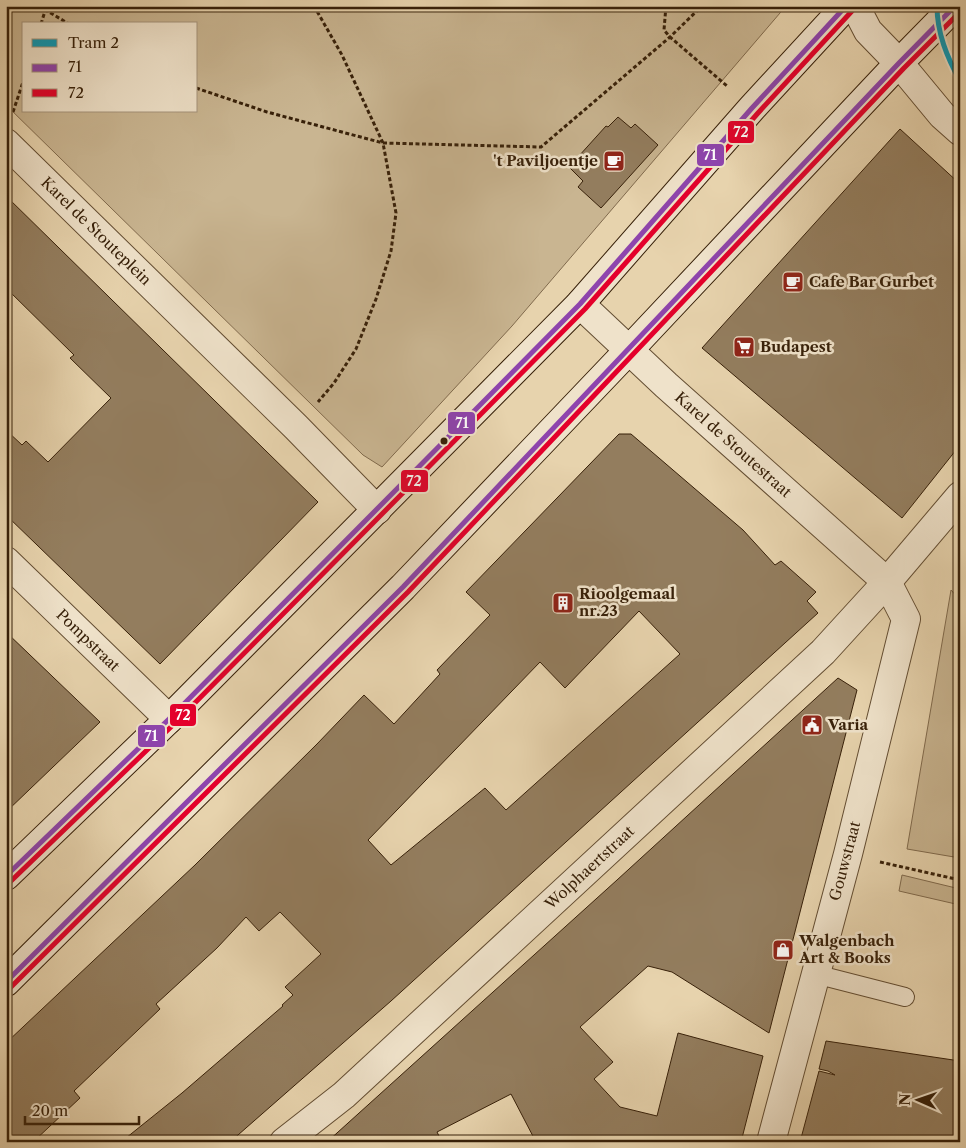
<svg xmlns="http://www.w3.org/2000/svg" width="966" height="1148" viewBox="0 0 966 1148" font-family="'Libre Caslon Text',serif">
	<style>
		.green { fill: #c9b591; stroke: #806a4d; fill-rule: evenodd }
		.building { fill: #937d5e; stroke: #372009; fill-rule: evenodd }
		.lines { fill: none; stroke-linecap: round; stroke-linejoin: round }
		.lane-casing { stroke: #634d32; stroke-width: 20 }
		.street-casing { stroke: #634d32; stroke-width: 30 }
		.secondary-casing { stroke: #372009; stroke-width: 30 }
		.path { stroke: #372009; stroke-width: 3; stroke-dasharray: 4 2.5; stroke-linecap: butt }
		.lane { stroke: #efe2ca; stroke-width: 18 }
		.street { stroke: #efe2ca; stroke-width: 28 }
		.secondary { stroke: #efe2ca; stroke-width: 28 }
		.bus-1-casing { stroke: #efe2ca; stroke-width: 9 }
		.bus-2-casing { stroke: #efe2ca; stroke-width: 9 }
		.bus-1 { stroke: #8e44ad; stroke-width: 5 }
		.bus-2 { stroke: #e4002b; stroke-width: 5 }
		.tram-1-casing { stroke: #efe2ca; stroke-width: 9 }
		.tram-1 { stroke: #069bba; stroke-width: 5 }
		.bus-dot { fill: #372009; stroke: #efe2ca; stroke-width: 2 }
		.labels { text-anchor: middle; stroke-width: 5; stroke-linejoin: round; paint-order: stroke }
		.poi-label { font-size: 15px; font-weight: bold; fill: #372009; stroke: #efe2ca; text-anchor: start }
		.street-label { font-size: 15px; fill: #372009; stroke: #efe2ca }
		.line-badge { stroke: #efe2ca; stroke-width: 2 }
		.badge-label { font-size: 14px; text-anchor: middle; font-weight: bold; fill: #fff }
	</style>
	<rect width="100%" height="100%" fill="#e7d3ad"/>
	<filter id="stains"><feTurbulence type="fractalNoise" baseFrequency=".004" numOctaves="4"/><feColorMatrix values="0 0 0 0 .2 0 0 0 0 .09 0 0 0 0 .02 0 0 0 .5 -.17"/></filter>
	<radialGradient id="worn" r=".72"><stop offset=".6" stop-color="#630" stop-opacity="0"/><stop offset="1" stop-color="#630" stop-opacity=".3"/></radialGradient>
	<path class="green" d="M6,6H786L512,326L382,467L363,455L6,105ZM24,24H196V111H24Z
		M951,590L960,600V858L907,849Z
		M902,875L960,889V905L899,891Z"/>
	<path class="building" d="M618,117L631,128L635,124L658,145L601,208L578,187L583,181L569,167L606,126L608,127Z
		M900,129L960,184V445L902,518L702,348Z
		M6,196L318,502L160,664L6,515V430L22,445L26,441L48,462L111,398L70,358L74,355L6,288Z
		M619,434H631L743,530L775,565L781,561L816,592L807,601L818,613L391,1001L230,1142H121L182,1093L283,1006L282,1005L293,995L285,987L321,954L280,912L259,931L246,917L217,948L156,1004L160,1009L74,1091L80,1098L33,1142H6V1043L195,865L317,744L364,695L394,724L440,674L437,670L490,615L466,592ZM639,611L680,654L506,810L485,788L391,865L368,840L540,662L565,688Z
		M6,632L100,722L6,812Z
		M838,678L857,690L769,1033L672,972L648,966L580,1027L613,1062L594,1079L620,1107L657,1116L678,1033L763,1056L741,1142H536L511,1094L437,1132L442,1142H327L617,880Z
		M826,1041L960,1061V1142H800L819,1071L835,1075L828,1071L819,1069Z"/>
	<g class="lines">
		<g class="lane-casing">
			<path id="lane" d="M815,974L905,997"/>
		</g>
		<g class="street-casing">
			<g id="street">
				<path d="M855,6L868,31L899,63L942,115L960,131"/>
				<path id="s1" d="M6,143L296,427L377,510"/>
				<path id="s2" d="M580,304L666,385L887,582L906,619L848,854L771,1142"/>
				<path id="s3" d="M6,561L169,719"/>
				<path id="s4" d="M284,1142L344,1095L823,652L887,582L960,496"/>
			</g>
		</g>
		<g class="secondary-casing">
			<path id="secondary" d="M6,876L169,719L580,304L752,108L846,6
				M6,982L403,587L629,350L899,63L955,6"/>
		</g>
		<path class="path" d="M39,6L69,24
			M314,6L342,55L383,143L396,213L391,251L376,299L356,349L334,383L318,402
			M666,6L664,30L670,37L727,86
			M41,24L45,11L49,6
			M196,88L267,112L383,143L541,147L670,37L702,6
			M13,112L24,79
			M880,862L960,880"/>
		<use href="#lane" class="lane"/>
		<use href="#street" class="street"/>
		<use href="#secondary" class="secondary"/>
		<g class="bus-1-casing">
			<path id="bus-1" d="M6,876L169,719L580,304L752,108L846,6
				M6,982L403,587L899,63L955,6"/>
		</g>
		<g class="bus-2-casing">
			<path id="bus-2" d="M11,881L174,724L585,309L758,113L852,11
				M11,987L408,592L904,68L960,12"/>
		</g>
		<use href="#bus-1" class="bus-1"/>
		<use href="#bus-2" class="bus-2"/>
		<g class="tram-1-casing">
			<path id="tram-1" d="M937,6C937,33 947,57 960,81"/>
		</g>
		<use href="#tram-1" class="tram-1"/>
	</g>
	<defs>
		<g id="cafe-square" transform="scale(1.125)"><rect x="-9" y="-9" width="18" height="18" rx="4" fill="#8f2418" stroke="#efe2ca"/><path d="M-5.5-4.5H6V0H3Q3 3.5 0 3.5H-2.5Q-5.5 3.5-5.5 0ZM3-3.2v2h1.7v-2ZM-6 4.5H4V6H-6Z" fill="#fff"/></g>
		<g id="supermarket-square" transform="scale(1.125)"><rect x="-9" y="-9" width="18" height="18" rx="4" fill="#8f2418" stroke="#efe2ca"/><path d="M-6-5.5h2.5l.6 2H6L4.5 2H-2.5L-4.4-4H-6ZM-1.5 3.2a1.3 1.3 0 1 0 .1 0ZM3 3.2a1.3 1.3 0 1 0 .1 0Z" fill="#fff"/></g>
		<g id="building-square" transform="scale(1.125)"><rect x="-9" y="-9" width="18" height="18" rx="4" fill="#8f2418" stroke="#efe2ca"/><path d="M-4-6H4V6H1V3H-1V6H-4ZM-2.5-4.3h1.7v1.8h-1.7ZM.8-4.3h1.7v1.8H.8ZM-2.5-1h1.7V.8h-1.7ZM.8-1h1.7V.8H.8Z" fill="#fff"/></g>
		<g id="civic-square" transform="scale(1.125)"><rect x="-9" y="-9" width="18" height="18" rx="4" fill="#8f2418" stroke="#efe2ca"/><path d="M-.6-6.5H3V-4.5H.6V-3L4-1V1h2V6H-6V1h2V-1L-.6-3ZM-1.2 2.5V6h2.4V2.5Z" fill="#fff"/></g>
		<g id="shop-square" transform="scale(1.125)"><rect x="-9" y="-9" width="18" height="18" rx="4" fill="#8f2418" stroke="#efe2ca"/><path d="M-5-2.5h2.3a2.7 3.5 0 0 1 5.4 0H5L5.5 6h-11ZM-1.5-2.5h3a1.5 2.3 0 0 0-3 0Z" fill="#fff"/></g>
	</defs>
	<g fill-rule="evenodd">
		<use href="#cafe-square" x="614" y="161"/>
		<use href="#cafe-square" x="793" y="282"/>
		<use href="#supermarket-square" x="744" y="347"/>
		<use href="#building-square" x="563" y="603"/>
		<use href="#civic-square" x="812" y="725"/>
		<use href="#shop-square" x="783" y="950"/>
	</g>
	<circle class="bus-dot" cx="444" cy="441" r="4.5"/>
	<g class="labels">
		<g class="poi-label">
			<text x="598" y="166" text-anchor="end">'t Paviljoentje</text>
			<text x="809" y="287">Cafe Bar Gurbet</text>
			<text x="760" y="352">Budapest</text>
			<text x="579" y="599">Rioolgemaal<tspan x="579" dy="17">nr.23</tspan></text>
			<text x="828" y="730">Varia</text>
			<text x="799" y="946">Walgenbach<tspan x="799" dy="17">Art &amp; Books</tspan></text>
		</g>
		<g class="street-label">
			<text dy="5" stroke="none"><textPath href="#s1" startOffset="126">Karel de Stouteplein</textPath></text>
			<text dy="5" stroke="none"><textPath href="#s2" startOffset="208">Karel de Stoutestraat</textPath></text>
			<text dy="5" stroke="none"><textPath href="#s3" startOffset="114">Pompstraat</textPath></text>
			<text transform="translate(845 861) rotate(-75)" y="5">Gouwstraat</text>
			<text dy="5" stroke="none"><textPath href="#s4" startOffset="411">Wolphaertstraat</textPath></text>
		</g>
	</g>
	<g class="line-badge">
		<rect x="727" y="120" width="28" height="24" rx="5" fill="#e4002b"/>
		<rect x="696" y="143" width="29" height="24" rx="5" fill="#8e44ad"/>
		<rect x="447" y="411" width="29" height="24" rx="5" fill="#8e44ad"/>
		<rect x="400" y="469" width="29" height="24" rx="5" fill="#e4002b"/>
		<rect x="169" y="703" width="28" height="24" rx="5" fill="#e4002b"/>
		<rect x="137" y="724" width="29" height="24" rx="5" fill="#8e44ad"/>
	</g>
	<g class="badge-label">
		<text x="741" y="137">72</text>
		<text x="710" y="160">71</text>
		<text x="462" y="428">71</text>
		<text x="414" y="486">72</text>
		<text x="183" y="720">72</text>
		<text x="151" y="741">71</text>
	</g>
	<rect width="966" height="1148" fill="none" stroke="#e7d3ad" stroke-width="25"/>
	<rect x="8" y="8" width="951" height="1133" fill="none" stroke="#372009" stroke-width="2.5"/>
	<rect x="12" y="12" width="941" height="1123" fill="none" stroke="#372009"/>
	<rect x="22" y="22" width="175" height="90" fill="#efe2ca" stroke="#a5947d"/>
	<rect x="32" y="39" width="25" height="8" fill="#069bba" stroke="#a5947d"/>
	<text x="68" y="48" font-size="15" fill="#372009">Tram 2</text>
	<rect x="32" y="64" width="25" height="8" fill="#8e44ad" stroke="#a5947d"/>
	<text x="68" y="72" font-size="15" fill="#372009">71</text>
	<rect x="32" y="89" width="25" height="8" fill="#e4002b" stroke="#a5947d"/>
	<text x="68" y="98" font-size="15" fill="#372009">72</text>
	<g transform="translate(918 1100) rotate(272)" stroke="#efe2ca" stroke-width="4" paint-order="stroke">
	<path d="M0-4L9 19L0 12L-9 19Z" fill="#372009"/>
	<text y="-8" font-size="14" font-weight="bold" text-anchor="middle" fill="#372009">N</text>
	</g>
	<path d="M25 1116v8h114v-8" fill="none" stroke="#372009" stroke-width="2.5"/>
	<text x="32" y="1116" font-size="15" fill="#372009" stroke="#efe2ca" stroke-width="4" paint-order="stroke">20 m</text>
	<rect width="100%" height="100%" filter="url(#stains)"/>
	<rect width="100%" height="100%" fill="url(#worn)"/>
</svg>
